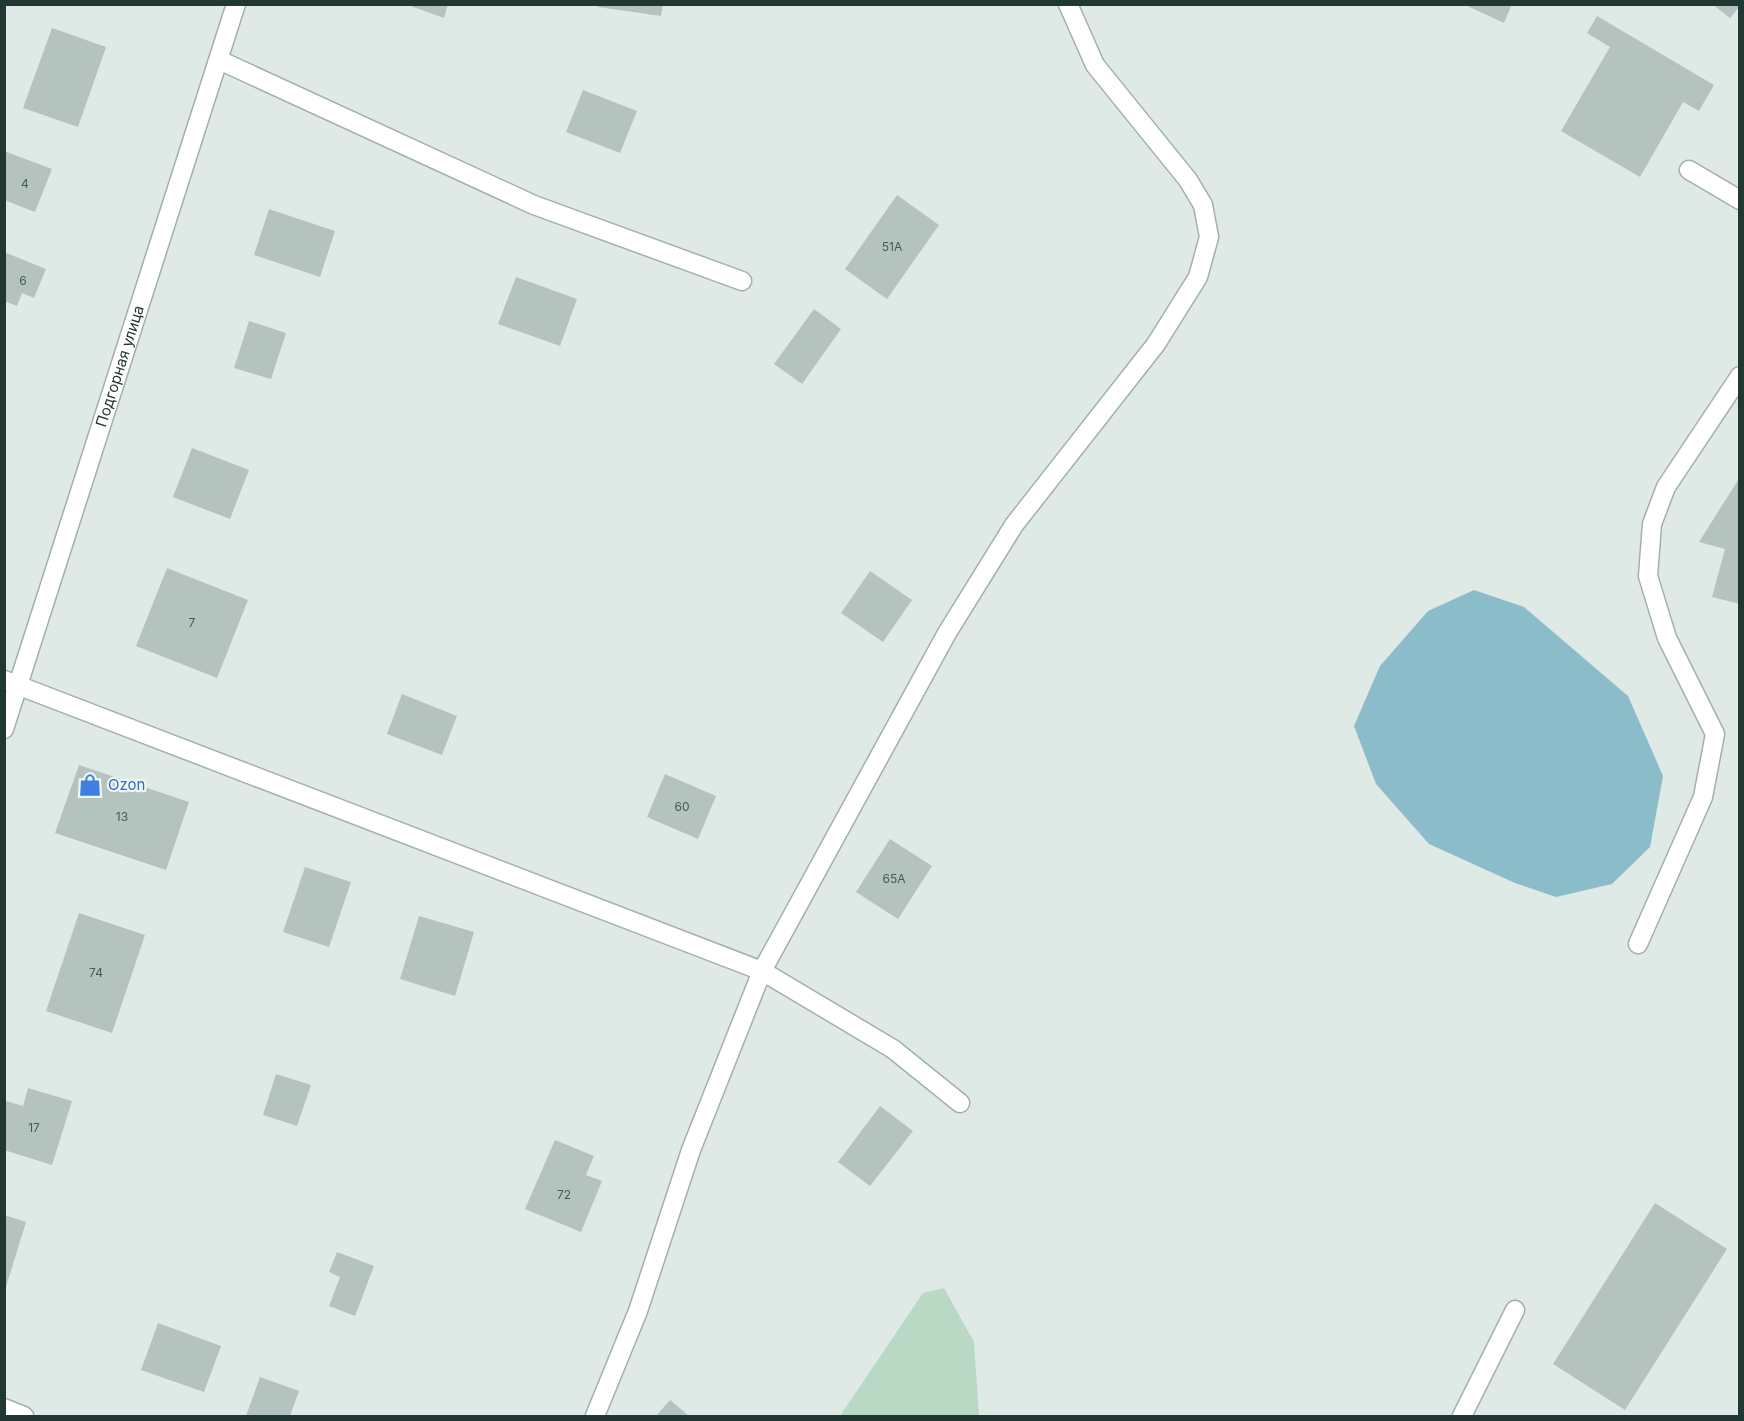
<svg xmlns="http://www.w3.org/2000/svg" width="1744" height="1421" viewBox="0 0 1744 1421" font-family="Inter,sans-serif">
	<style>
		.green { fill: #b9d9c4 }
		.water { fill: #8bbcca }
		.building { fill: #b5c3be }
		.lines { fill: none; stroke-linecap: round; stroke-linejoin: round }
		.minor-casing { stroke: #a2b0ac; stroke-width: 21 }
		.minor { stroke: #fff; stroke-width: 18 }
		.labels { text-anchor: middle; stroke-width: 4.5; stroke-linejoin: round; paint-order: stroke }
		.number-label { font-size: 12px; fill: #465a56 }
		.street-label { font-size: 15px; fill: #213733; stroke: #eff6f3 }
		.shop-label { font-size: 15px; fill: #366cbe; stroke: #eff6f3; text-anchor: start }
	</style>
	<rect width="100%" height="100%" fill="#dfe9e5"/>
	<path class="green" d="M944,1288L974,1342L979,1416H840L923,1293Z"/>
	<path class="water" d="M1474,590L1524,607L1628,696L1663,776L1650,847L1612,884L1556,897L1515,883L1429,844L1376,784L1354,726L1380,666L1428,611Z"/>
	<path class="building" d="M405,4H448L444,18Z
		M598,4H663L661,16L598,7Z
		M1463,4H1512L1504,23Z
		M1712,4H1740V6L1730,18Z
		M1597,16L1714,85L1699,111L1683,102L1640,177L1561,131L1610,47L1587,33Z
		M52,28L106,47L78,127L23,108Z
		M583,90L637,111L620,153L566,132Z
		M4,151L52,169L35,212L4,200Z
		M897,195L939,225L887,299L845,269Z
		M269,209L335,231L320,277L254,255Z
		M4,252L46,269L34,298L22,293L17,306L4,301Z
		M516,277L577,299L560,346L498,324Z
		M814,309L841,329L802,384L774,364Z
		M249,321L286,333L271,379L234,368Z
		M192,448L249,470L230,519L173,497Z
		M1740,477V604L1712,597L1725,549L1699,542Z
		M167,568L248,600L217,678L136,646Z
		M870,571L912,600L883,642L841,613Z
		M402,694L457,716L442,755L387,734Z
		M79,765L189,802L166,870L55,833Z
		M665,774L716,796L698,839L647,817Z
		M890,839L932,866L898,919L856,892Z
		M305,867L351,882L329,947L283,932Z
		M79,913L145,935L112,1033L46,1011Z
		M419,916L474,932L455,996L400,979Z
		M276,1074L311,1085L297,1126L263,1115Z
		M28,1088L72,1101L52,1165L4,1150L6,1101L23,1106Z
		M880,1106L913,1131L870,1186L838,1162Z
		M555,1140L594,1156L586,1175L602,1181L581,1232L525,1209Z
		M1655,1203L1727,1249L1625,1410L1553,1364Z
		M4,1215L26,1222L5,1290H4Z
		M337,1252L374,1266L355,1316L329,1306L340,1277L329,1272Z
		M158,1323L221,1346L204,1392L141,1370Z
		M260,1377L299,1391L290,1416H246Z
		M670,1400L689,1416H656Z"/>
	<g class="lines">
		<g class="minor-casing">
			<g id="minor">
				<path d="M219,60L534,205L742,281"/>
				<path d="M1689,170L1740,200"/>
				<path d="M4,680L762,971L893,1049L960,1103"/>
				<path id="s1" d="M4,729L236,4"/>
				<path d="M1638,944L1703,797L1715,734L1667,638L1648,576L1652,524L1666,487L1740,376"/>
				<path d="M4,1408L24,1416"/>
				<path d="M595,1416L638,1311L691,1150L762,971L947,633L1014,525L1156,344L1198,277L1209,237L1203,205L1188,180L1095,65L1068,4"/>
				<path d="M1462,1416L1515,1310"/>
			</g>
		</g>
		<use href="#minor" class="minor"/>
	</g>
	<defs>
		<g id="shop-bare" transform="scale(1.8)"><path d="M-5-2.5h2.3a2.7 3.5 0 0 1 5.4 0H5L5.5 6h-11ZM-1.5-2.5h3a1.5 2.3 0 0 0-3 0Z" fill="#3f7fe0" stroke="#eff6f3" stroke-width="2.5" paint-order="stroke"/></g>
	</defs>
	<g fill-rule="evenodd">
		<use href="#shop-bare" x="90" y="785"/>
	</g>
	<g class="labels">
		<g class="number-label">
			<text x="25" y="188">4</text>
			<text x="892" y="251">51А</text>
			<text x="23" y="285">6</text>
			<text x="192" y="627">7</text>
			<text x="682" y="811">60</text>
			<text x="122" y="821">13</text>
			<text x="894" y="883">65А</text>
			<text x="96" y="977">74</text>
			<text x="34" y="1132">17</text>
			<text x="564" y="1199">72</text>
		</g>
		<g class="street-label">
			<text dy="5" stroke="none"><textPath href="#s1" startOffset="381">Подгорная улица</textPath></text>
		</g>
		<g class="shop-label">
			<text x="108" y="790">Ozon</text>
		</g>
	</g>
	<rect width="1744" height="1421" fill="none" stroke="#213733" stroke-width="12"/>
</svg>
